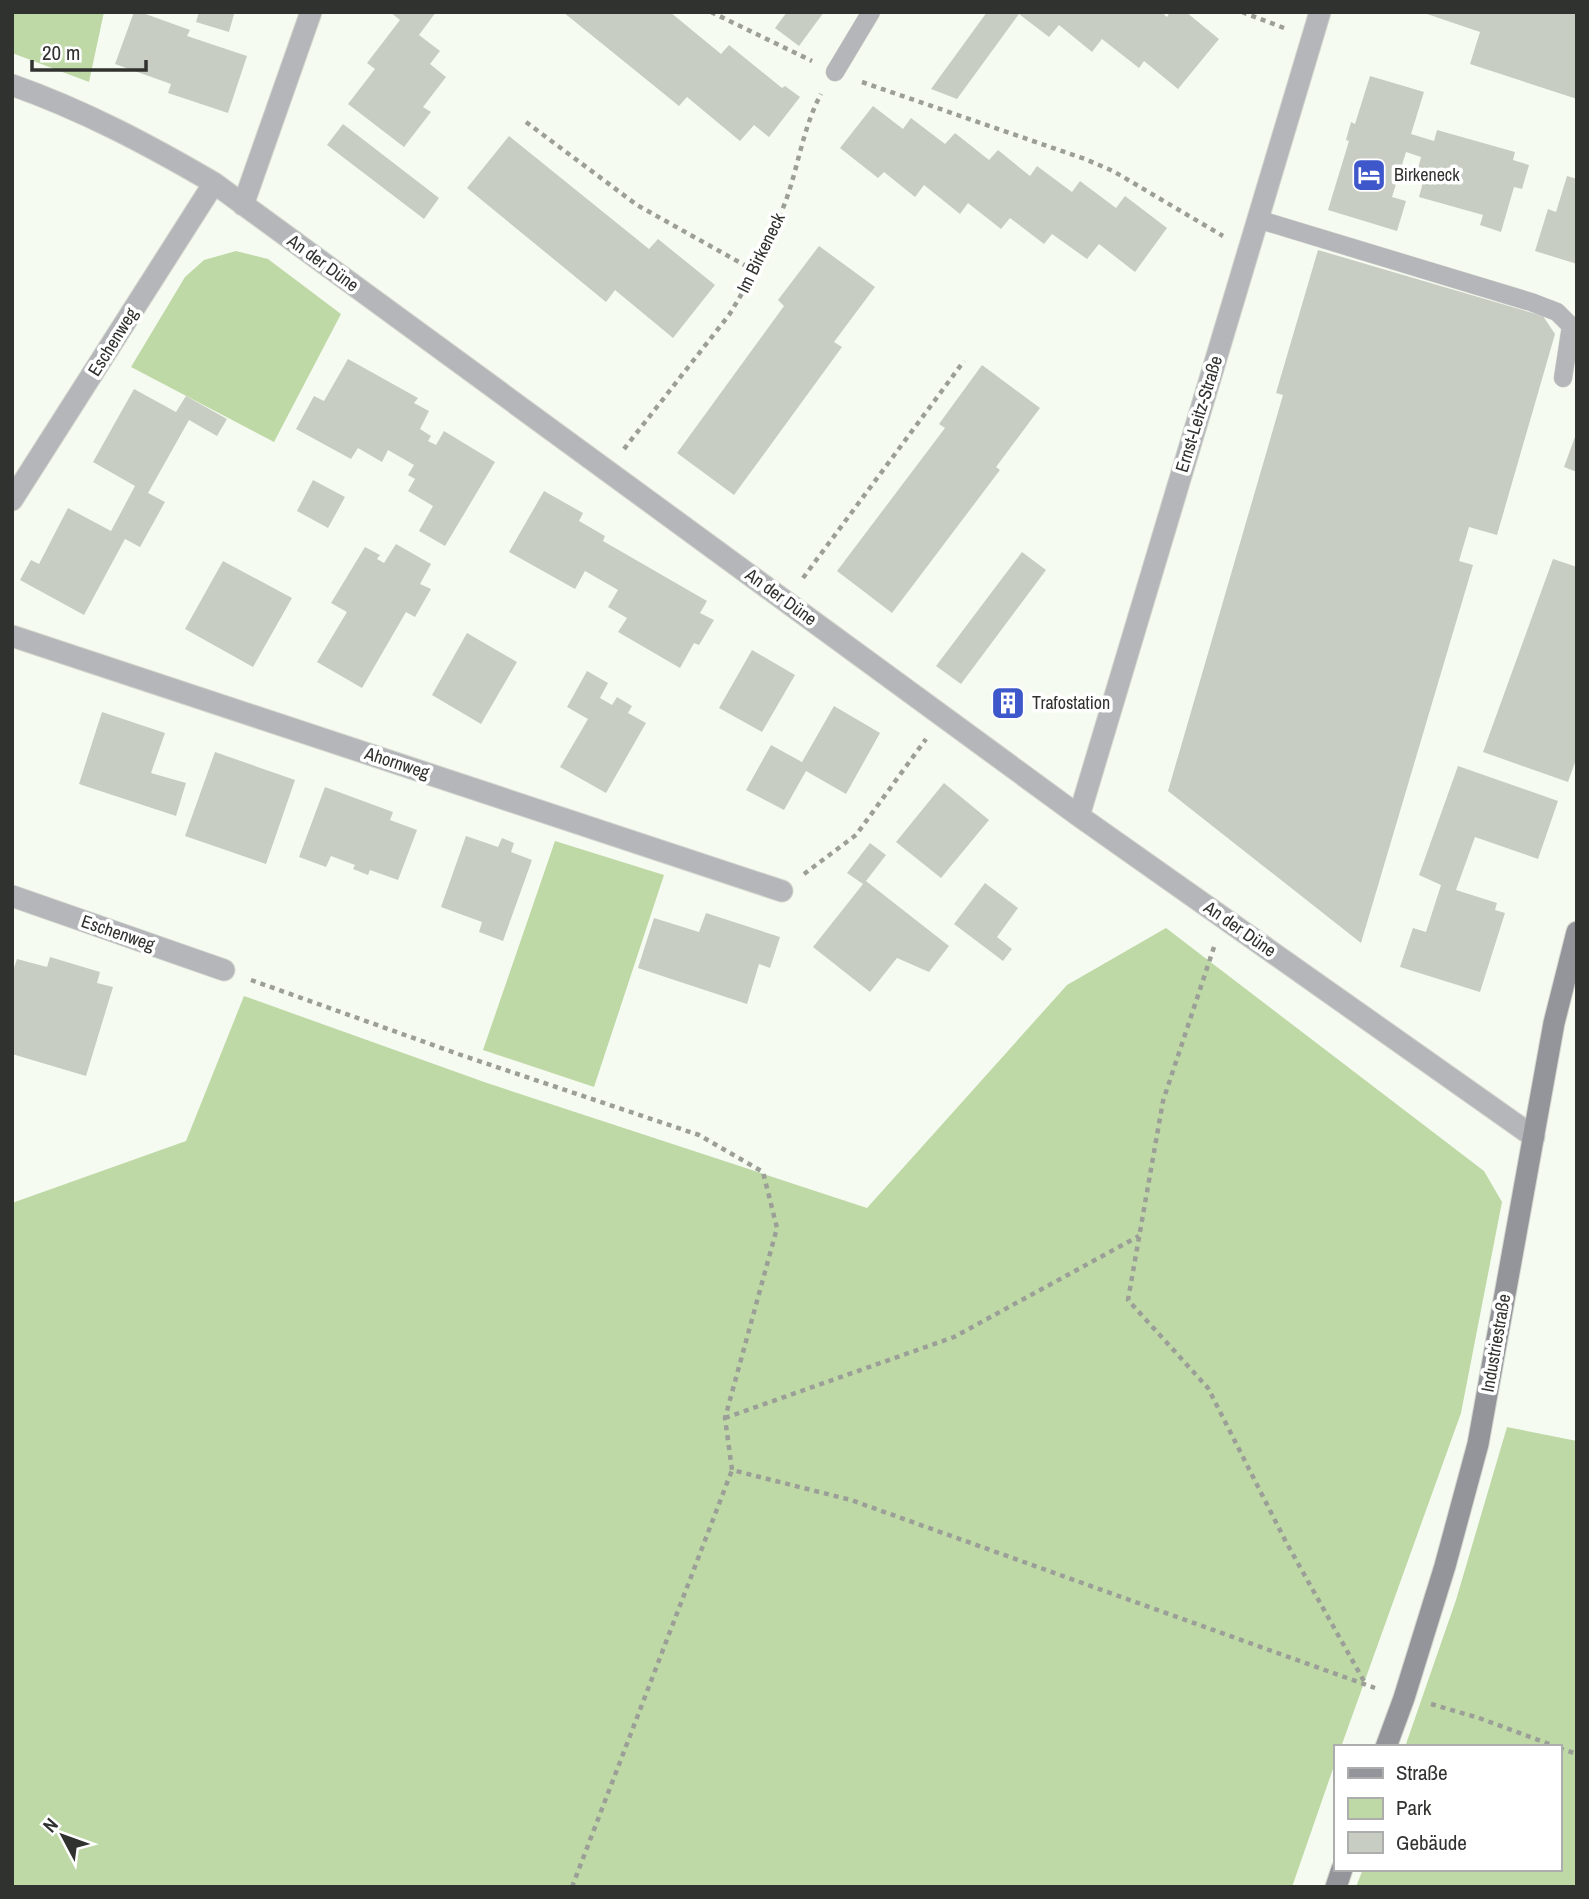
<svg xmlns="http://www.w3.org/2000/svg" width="1589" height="1899" viewBox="0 0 1589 1899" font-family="'Archivo Narrow',sans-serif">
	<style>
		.green { fill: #bed9a6 }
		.building { fill: #c8cdc3 }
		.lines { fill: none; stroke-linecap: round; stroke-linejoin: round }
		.lane-casing { stroke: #d2d7ce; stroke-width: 19 }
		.street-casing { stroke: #d2d7ce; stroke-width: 23 }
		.secondary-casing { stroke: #d2d7ce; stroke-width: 23 }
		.path { stroke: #9b9f98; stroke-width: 4.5; stroke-dasharray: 5 5; stroke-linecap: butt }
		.lane { stroke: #b4b6ba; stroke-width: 18 }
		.street { stroke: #b4b6ba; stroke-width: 21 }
		.secondary { stroke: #93959b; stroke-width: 21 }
		.labels { text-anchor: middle; stroke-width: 7; stroke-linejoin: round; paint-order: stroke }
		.poi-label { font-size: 18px; fill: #30322f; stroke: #fff; text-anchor: start }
		.street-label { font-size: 18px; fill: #30322f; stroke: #fff }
	</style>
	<rect width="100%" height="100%" fill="#f6fbf1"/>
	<path class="green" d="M12,12H104L89,82L12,53Z
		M236,251L268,259L341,314L274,442L131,367L185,277L204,260Z
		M555,841L664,875L594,1087L483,1050Z
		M1166,928L1484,1171L1502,1202L1461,1413L1341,1747H1335V1763L1292,1887H12V1203L186,1141L244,996L487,1083L867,1208L1067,985Z
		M1507,1427L1577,1441V1887H1356L1363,1869H1559V1747H1405L1456,1600Z"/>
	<path class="building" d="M134,12H140L190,30L187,36L247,56L228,113L168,93L171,84L115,64Z
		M199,12L234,14L229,32L196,22Z
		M390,12H436L419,35L440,51L430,64L446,77L423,107L431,112L404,147L348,104L375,69L367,63L400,20Z
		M563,12H670L721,54L729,45L782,88L785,86L800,97L769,137L754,125L740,141L687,97L679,106Z
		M787,12H824L799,46L775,28Z
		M987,12H1161L1167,17L1170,12H1186L1219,39L1178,89L1144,61L1139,68L1102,39L1092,52L1059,25L1049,37L1019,14L957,99L931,89Z
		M1577,12V99L1470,64L1480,32L1424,13Z
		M1370,76L1424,92L1411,134L1434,141L1437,130L1515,152L1513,160L1529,165L1522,189L1514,187L1501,232L1480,225L1483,215L1419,197L1426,171L1418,169L1421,157L1406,152L1392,197L1406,201L1397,231L1328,210L1349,141L1346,140L1351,122L1355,124Z
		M873,106L903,129L911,118L945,144L955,133L989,160L998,150L1030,176L1037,166L1072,192L1080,181L1116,208L1125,196L1167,228L1135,272L1099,244L1087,259L1052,234L1044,244L1010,218L1001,229L968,203L960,214L924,185L915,197L884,172L878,178L840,148Z
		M343,124L439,198L424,219L327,145Z
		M509,136L649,249L658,239L715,285L673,338L615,290L606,302L467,188Z
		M1567,176L1577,179V264L1535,251L1548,209L1556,212Z
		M819,246L875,287L834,342L842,347L734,495L677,453L784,306L778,300Z
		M1318,250L1543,316L1555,334L1497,535L1469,527L1459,561L1473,565L1361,943L1168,791L1283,395L1276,393Z
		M348,359L418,398L414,403L429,411L420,429L431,436L428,441L436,445L444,431L495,462L445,546L419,531L433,506L408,491L415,479L408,475L414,465L388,450L382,462L358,448L351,459L296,429L314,396L324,401Z
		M982,365L1040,408L996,467L1000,470L892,613L837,571L945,428L939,424Z
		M134,389L176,412L186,396L227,419L217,436L189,420L148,493L165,502L140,547L125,539L84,615L20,580L31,560L39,564L68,508L111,531L135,486L93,462Z
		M1576,434H1577V472L1564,467Z
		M313,480L345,497L328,528L297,511Z
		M544,491L583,513L579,521L605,536L603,541L707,601L700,613L714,620L699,645L694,643L680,668L618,632L627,618L608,607L618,590L585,571L575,589L509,552Z
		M396,544L431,564L420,584L431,589L415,617L406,612L362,688L317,662L347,612L331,603L365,547L380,555L377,559L384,563Z
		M1022,552L1046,570L961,684L936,666Z
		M1553,559L1577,567V757L1568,782L1483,752Z
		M223,561L292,598L253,667L185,629Z
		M467,633L517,662L481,724L432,695Z
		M752,650L795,675L762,732L719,708Z
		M587,671L608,683L600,698L612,705L617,697L632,706L628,713L646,723L606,793L560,767L588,719L567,707Z
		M1009,694L1016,701L1007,712L999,706Z
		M834,706L880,733L846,794L806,771L784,810L746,790L771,745L802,762Z
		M102,712L165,733L151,773L186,783L176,816L79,784Z
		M215,752L295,780L266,864L185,836Z
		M1458,766L1558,801L1538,859L1475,837L1456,890L1497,903L1495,910L1505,913L1480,992L1400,967L1413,928L1426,932L1441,885L1419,875Z
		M944,783L989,820L941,878L896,842Z
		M325,787L393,812L390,820L417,830L398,880L370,870L368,875L353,869L355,865L331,856L326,867L299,857Z
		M466,836L498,847L502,838L514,843L511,852L532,860L503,941L479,932L482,922L441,907Z
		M870,843L886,855L866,881L949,946L929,972L897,958L870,992L813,947L863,884L847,873Z
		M985,883L1018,908L997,937L1012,949L1003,961L954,924Z
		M706,913L780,937L770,968L759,964L747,1004L638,968L654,918L699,932Z
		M50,957L100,972L97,983L113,987L86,1076L12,1054V974L17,959L47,967Z"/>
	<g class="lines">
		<g class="lane-casing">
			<path id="lane" d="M835,72L871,12
				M1257,219L1531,302L1557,312L1571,326L1563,378"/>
		</g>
		<g class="street-casing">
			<path id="street" d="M12,85C83,110 149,145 214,183L1079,816L1534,1137
				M243,205L311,12
				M12,500L214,183
				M12,636L782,891
				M1079,816L1320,12
				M12,896L224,970"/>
		</g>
		<g class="secondary-casing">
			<path id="secondary" d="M1386,1747L1404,1698L1445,1566L1478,1444L1554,1023L1577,932
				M1336,1887L1342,1869"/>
		</g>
		<path class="path" d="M711,12L812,61
			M1242,12L1284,28
			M862,82L1085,159L1113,171L1223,236
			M526,122L637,205L755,271
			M624,449L729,315C750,281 769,245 783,208C798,171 802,129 821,94
			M803,578L964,361
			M804,874L856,835L926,739
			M1214,947L1163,1101L1128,1300L1208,1388L1286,1542L1365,1683
			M251,980L461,1055L699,1135L763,1172L777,1228L725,1418L732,1470L851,1500L1375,1688
			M725,1418L954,1337L1139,1236
			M1431,1704L1479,1718L1557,1747
			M1559,1748L1577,1754
			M572,1887L732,1470"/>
		<use href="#lane" class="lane"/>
		<use href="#street" class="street"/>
		<use href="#secondary" class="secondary"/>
	</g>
	<defs>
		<g id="hotel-square" transform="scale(1.75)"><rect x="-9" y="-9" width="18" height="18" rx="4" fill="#3e58cb" stroke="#fff"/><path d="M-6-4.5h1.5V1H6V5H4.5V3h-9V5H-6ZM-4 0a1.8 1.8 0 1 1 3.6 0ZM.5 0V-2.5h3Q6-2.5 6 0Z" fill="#fff"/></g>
		<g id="building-square" transform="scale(1.75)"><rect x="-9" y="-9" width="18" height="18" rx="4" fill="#3e58cb" stroke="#fff"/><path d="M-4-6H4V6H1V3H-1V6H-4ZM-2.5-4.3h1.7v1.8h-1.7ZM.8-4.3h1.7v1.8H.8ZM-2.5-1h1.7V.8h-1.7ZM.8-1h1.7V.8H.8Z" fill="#fff"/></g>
	</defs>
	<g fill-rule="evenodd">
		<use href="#hotel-square" x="1369" y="175"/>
		<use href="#building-square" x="1008" y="703"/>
	</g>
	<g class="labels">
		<g class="poi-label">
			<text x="1394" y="181">Birkeneck</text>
			<text x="1032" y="709">Trafostation</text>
		</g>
		<g class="street-label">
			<text transform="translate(761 253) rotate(-64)" y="6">Im Birkeneck</text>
			<text transform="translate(323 263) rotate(36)" y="6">An der Düne</text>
			<text transform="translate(113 342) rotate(-58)" y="6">Eschenweg</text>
			<text transform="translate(1199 414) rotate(-73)" y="6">Ernst-Leitz-Straße</text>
			<text transform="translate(781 597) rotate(36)" y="6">An der Düne</text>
			<text transform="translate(397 763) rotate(18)" y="6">Ahornweg</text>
			<text transform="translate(1240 929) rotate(35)" y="6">An der Düne</text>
			<text transform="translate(118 933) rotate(19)" y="6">Eschenweg</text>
			<text transform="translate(1496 1343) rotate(-80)" y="6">Industriestraße</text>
		</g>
	</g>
	<rect width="1589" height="1899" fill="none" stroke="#30322f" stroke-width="28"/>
	<rect x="1334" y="1745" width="228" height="126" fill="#ffffff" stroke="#acadac" stroke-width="2"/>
	<rect x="1348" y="1768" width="35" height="10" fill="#93959b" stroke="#acadac" stroke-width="2"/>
	<text x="1396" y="1780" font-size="21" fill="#30322f">Straße</text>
	<rect x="1348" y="1798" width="35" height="21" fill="#bed9a6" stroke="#acadac" stroke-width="2"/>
	<text x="1396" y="1815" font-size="21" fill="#30322f">Park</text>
	<rect x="1348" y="1832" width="35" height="21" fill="#c8cdc3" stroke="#acadac" stroke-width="2"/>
	<text x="1396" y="1850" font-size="21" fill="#30322f">Gebäude</text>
	<g transform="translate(63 1836) rotate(311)" stroke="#ffffff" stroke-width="5" paint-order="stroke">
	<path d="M0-5L12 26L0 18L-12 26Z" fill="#30322f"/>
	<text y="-10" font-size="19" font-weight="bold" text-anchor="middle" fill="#30322f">N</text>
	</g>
	<path d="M32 60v10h114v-10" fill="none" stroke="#30322f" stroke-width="3.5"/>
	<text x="42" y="60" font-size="21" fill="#30322f" stroke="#ffffff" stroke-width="5" paint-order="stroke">20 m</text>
</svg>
